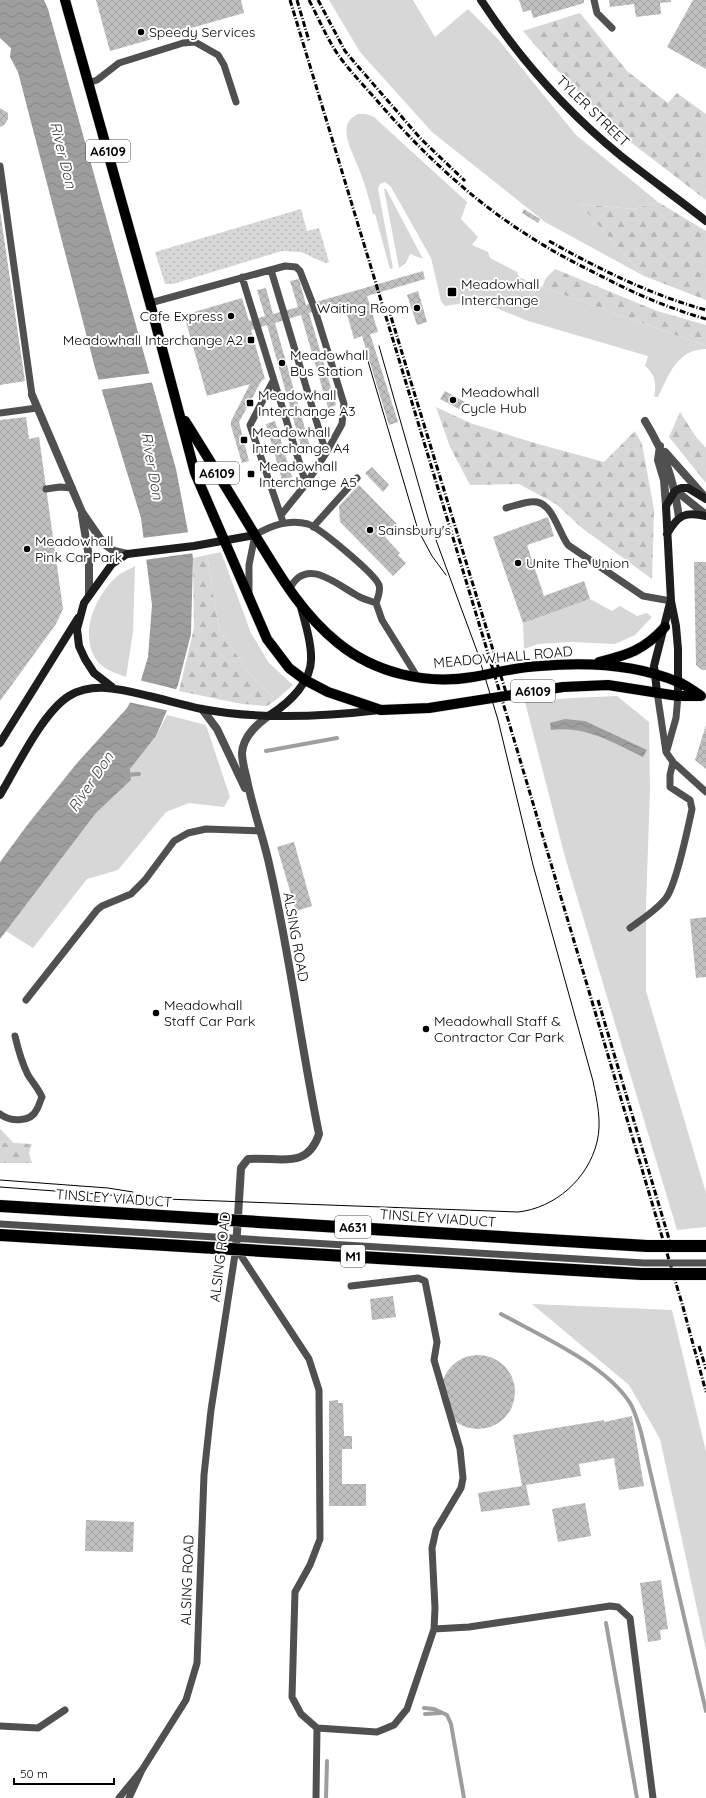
<svg xmlns="http://www.w3.org/2000/svg" width="706" height="1798" viewBox="0 0 706 1798" font-family="Quicksand,sans-serif">
	<style>
		.grass { fill: #d7d7d7 }
		.forest { fill: url(#forest-firs) }
		.garden { fill: url(#garden-dots) }
		.water { fill: url(#water-waves) }
		.pier { fill: #fff }
		.lines { fill: none; stroke-linecap: round; stroke-linejoin: round }
		.stream { stroke: #9e9e9e; stroke-width: 4 }
		.building { fill: url(#building-cross-hatch) }
		.primary-casing { stroke: #dbdbdb; stroke-width: 11 }
		.lane { stroke: #505050; stroke-width: 7 }
		.street { stroke: #505050; stroke-width: 8 }
		.secondary { stroke: #1d1d1d; stroke-width: 8 }
		.primary { stroke: #000; stroke-width: 10 }
		.tram { stroke: #000; stroke-width: 1 }
		.rail { stroke: #000; stroke-width: 3; stroke-dasharray: 6 2 1 2; stroke-linecap: butt }
		.highway-bridge-casing { stroke: #dbdbdb; stroke-width: 13; stroke-linecap: butt }
		.lane-bridge { stroke: #505050; stroke-width: 7 }
		.highway-bridge { stroke: #000; stroke-width: 12 }
		.poi-dot { fill: #000; stroke: #fff; stroke-width: 1.5 }
		.labels { text-anchor: middle; stroke-width: 4; stroke-linejoin: round; paint-order: stroke }
		.shield { fill: #fff; stroke: #4c4c4c; stroke-width: 1 }
		.shield-label { font-size: 13px; font-weight: bold; fill: #000 }
		.poi-label { font-size: 14px; fill: #000; stroke: #fff; text-anchor: start }
		.street-label { font-size: 14px; fill: #000; stroke: #fff }
		.water-label { font-size: 15px; font-style: italic; fill: #3f3f3f; stroke: #fff }
	</style>
	<defs>
		<pattern id="forest-firs" width="22" height="20" patternUnits="userSpaceOnUse"><rect width="22" height="20" fill="#d7d7d7"/><path d="M5 1l3.5 6h-7zM16 11l3.5 6h-7z" fill="#b7b7b7"/></pattern>
		<pattern id="garden-dots" width="8" height="8" patternUnits="userSpaceOnUse"><rect width="8" height="8" fill="#d7d7d7"/><path d="M2 2h.1M6 6h.1" fill="none" stroke="#b7b7b7" stroke-width="1.8" stroke-linecap="round"/></pattern>
		<pattern id="water-waves" width="16" height="10" patternUnits="userSpaceOnUse"><rect width="16" height="10" fill="#9e9e9e"/><path d="M0 5q4-4 8 0t8 0" fill="none" stroke="#868686"/></pattern>
		<pattern id="building-cross-hatch" width="8" height="8" patternUnits="userSpaceOnUse"><rect width="8" height="8" fill="#c0c0c0"/><path d="M0 0l8 8M0 8l8-8" fill="none" stroke="#a3a3a3"/></pattern>
	</defs>
	<rect width="100%" height="100%" fill="#fff"/>
	<path class="grass" d="M329,0H413L435,37L468,9L498,39L576,135L658,202L634,209L579,204L644,276L545,222L432,132L360,52Z
		M358,114H366L374,117L467,202L461,219L478,237L472,245L488,252L490,258L517,272L519,277L542,287L706,346V349C677,349 669,375 658,397H655L654,396C657,384 655,374 645,366L648,356L528,321L479,301L476,306L464,303L445,306L441,301L431,258L391,187L385,182L380,184L378,189L393,268L390,269L375,214H373C369,199 365,184 359,169C354,154 334,124 358,114Z
		M384,189H386L423,259L410,254L406,263L399,268Z
		M221,552L251,633L269,663L293,685L276,700L251,676L219,629L207,555Z
		M135,566L133,632L126,677C116,673 101,669 95,658C80,633 95,598 114,579C120,573 128,570 135,566Z
		M590,599L612,611L620,606L637,616L647,613L652,617L635,635L615,644L571,642L538,644L524,649L523,623Z
		M617,696L649,722L650,790L646,906V991L706,1193V1227L677,1230L565,857L525,702L572,698Z
		M167,715L206,725L230,797L224,807L189,803L166,812L118,870L87,879L33,948L6,931L96,813L131,780L130,769L156,736Z
		M0,1129L14,1143L0,1142Z
		M532,1304L672,1310L706,1452V1650L660,1439L629,1385Z"/>
	<path class="forest" d="M580,13L627,71L668,103L677,93L706,114V200L624,137L555,68L523,31Z
		M658,202L706,231V300L644,276L579,204L634,209Z
		M555,269L657,311L706,325V346L542,287L546,278Z
		M436,407L470,423L538,444L604,462L635,431L642,444L654,510L652,579L582,528L556,504L519,484L470,485L450,447Z
		M680,412L696,437L706,448V483L669,437Z
		M207,555L219,629L251,676L276,700L267,706L242,704L179,691L194,628L193,558Z
		M0,1142L32,1144L29,1153L32,1163H0Z"/>
	<path class="garden" d="M301,209L307,231L319,228L329,262L325,263L301,252L282,251L173,284H165L155,252Z"/>
	<path class="water" d="M0,0H44L48,9L176,469L193,558L191,634L178,685L156,736L130,769L131,780L96,813L0,939V862L28,824L77,763L127,708L139,687L148,657L152,605L141,518L95,368L18,72L10,57L11,48L0,38Z
		M565,719L585,721L647,750L643,757C614,743 585,725 551,730L550,723Z"/>
	<path class="pier" d="M152,373L155,382L99,390L96,380Z
		M190,532L194,553L144,560L142,538Z
		M139,680L179,690L170,711L128,702Z"/>
	<g class="lines">
		<path class="stream" d="M266,751L337,738
			M125,775L139,774
			M501,1314C541,1336 605,1364 630,1403C635,1411 638,1423 641,1432L706,1711
			M606,1623L637,1798
			M424,1708L434,1709L447,1715L451,1724L464,1798
			M425,1714L441,1713
			M326,1798L327,1761"/>
	</g>
	<path class="building" d="M96,0H241L244,13L110,51Z
		M519,0H584V3L533,18L531,10L523,12Z
		M609,0H671V2L660,3L661,14L636,17L634,4L610,7Z
		M693,0H706V69L667,47Z
		M0,108L8,113V119L4,125L0,127Z
		M524,209L540,219L538,223L522,213Z
		M0,211L25,381L0,385Z
		M423,271L425,279L367,296L378,332L370,334L398,422L389,425L362,336L354,339L344,303L309,313L336,405L328,408L301,315L275,323L311,450L303,453L267,325L251,330L265,379L262,380L239,422L249,461L242,463L231,426V421L250,384L207,396L184,315L242,298L249,321L265,316L257,290L266,288L273,314L298,307L290,281L299,279L306,305Z
		M418,291L427,322L417,325L407,295Z
		M445,391L465,402L461,410L440,399Z
		M26,417L29,439L39,437L63,609L56,624L0,701V420Z
		M275,421L292,477L282,480L266,424Z
		M372,467L389,485L383,492L365,473Z
		M359,485L397,524L385,537L400,553L398,555L406,563L393,576L340,522L339,506Z
		M548,517L554,536L527,545L544,596L584,581L590,599L523,623L493,537Z
		M694,562H706V670H702L696,665Z
		M706,725V769L695,760Z
		M294,842L312,906L296,911L277,847Z
		M706,917V977L696,978L690,919Z
		M393,1296L396,1317L372,1320L370,1299Z
		M441 1392a37 37 0 1 1 74 0a37 37 0 1 1-74 0Z
		M338,1400V1403H343L344,1436H352V1449H342V1484H366V1506H329V1401Z
		M632,1416L644,1486L619,1490L614,1458L579,1464L581,1476L526,1485L530,1505L481,1512L478,1493L522,1486L513,1435L604,1420V1422Z
		M585,1503L591,1536L558,1542L552,1509Z
		M86,1520L134,1522L133,1552L85,1551Z
		M661,1580L668,1629L660,1630L661,1640L648,1642L640,1583Z"/>
	<g class="lines">
		<g class="primary-casing">
			<path id="primary" d="M65,0L150,303L195,473L267,639L289,668L305,680L328,692L381,710L429,708L563,687L608,685L678,696H701
				M185,421C209,459 232,497 255,535C279,574 301,613 338,643C375,673 426,685 473,677C495,673 517,667 540,666C585,662 635,664 678,682C686,685 693,691 700,695
				M599,662C628,655 644,650 665,627"/>
		</g>
		<path class="lane" d="M594,0L597,13L612,28
			M88,83L97,80L119,63L183,43L195,42L218,55L224,65L236,102
			M0,166L32,395
			M271,270L326,453
			M242,277L306,484
			M150,303L285,266L296,267L300,271L314,307L344,404L342,424L326,453L306,484L281,515
			M273,381L250,425L282,519
			M0,413L37,408
			M46,489L60,487L72,488
			M506,508C514,506 529,500 537,502C553,505 559,533 568,545L643,596L671,601
			M313,527L357,478
			M289,590C306,555 337,585 358,596C363,599 370,601 376,603
			M249,594V565L255,535C272,525 289,519 308,524C320,528 375,574 379,585C381,591 378,597 376,603L382,620L418,678
			M657,692L666,752L673,762L706,792
			M667,750L676,718L678,696
			M630,928C642,919 657,910 666,898C676,885 688,828 692,809L690,800L670,787V775L673,762
			M26,1000L97,910L102,906L131,894L145,880L174,841L188,833L206,829L260,831
			M0,1114C10,1122 31,1123 37,1109C39,1106 40,1101 42,1097C38,1088 33,1083 28,1075C22,1063 18,1049 15,1036
			M236,1248L309,1359L319,1390L320,1539L310,1565L295,1592L292,1697L301,1714L317,1728L316,1798
			M351,1286L418,1278L425,1281L437,1342L434,1360L460,1449L463,1478L461,1488L436,1530L432,1548L435,1608L434,1629
			M0,1726L38,1728L65,1710
			M317,1728L377,1732L394,1725L407,1709L434,1629L469,1627L610,1606L618,1607L630,1618L653,1798
			M142,1770L186,1700L197,1663L204,1475L211,1410L236,1248
			M119,1798L142,1770L129,1798"/>
		<path class="street" d="M32,395L82,512L104,544L114,551L127,554
			M645,421C665,454 674,480 679,518
			M660,446L658,460L664,480L666,506
			M665,452L704,496
			M675,490L706,515
			M82,515L89,557V595
			M202,709L217,729L245,788
			M236,1248L241,1168L248,1159C278,1156 307,1171 319,1134C301,1046 290,956 270,868C264,839 253,810 247,780C245,771 242,762 242,753C243,736 257,724 270,715"/>
		<path class="secondary" d="M481,0C519,58 567,112 621,156C649,178 678,199 706,221
			M667,534C678,515 685,511 706,516
			M112,687L94,673L85,659L79,646L77,629L84,603L112,564L127,554L194,546L255,535
			M657,692L654,666L670,603
			M678,696V649L676,626L671,601L666,506L675,491L681,488H688L706,499
			M270,715C289,703 313,681 311,656C311,640 305,623 301,607
			M0,743L78,618
			M0,795C17,767 42,713 69,696C93,681 124,690 149,696C166,700 184,705 202,709C260,720 321,717 380,710"/>
		<use href="#primary" class="primary"/>
		<path class="tram" d="M365,351L418,530L432,556L446,575
			M0,1180L108,1188L133,1192
			M0,1187L165,1199L518,1212C555,1208 588,1179 597,1142C602,1122 597,1101 593,1081L533,865L498,720L477,651L429,521L379,346"/>
		<path class="rail" d="M290,0L507,716L683,1307L706,1392
			M297,0L309,41
			M309,0C319,19 327,39 339,56C350,71 362,84 374,97C419,150 470,199 529,236C553,252 579,265 605,278C638,295 671,309 706,319
			M318,0L345,51L355,63L421,139L465,181
			M549,241C599,269 651,295 706,310
			M388,307L508,699
			M598,1000L672,1249
			M699,1346L706,1369"/>
		<g class="highway-bridge-casing">
			<path id="highway-bridge" d="M0,1206L647,1246H706
				M0,1235L641,1274H706"/>
		</g>
		<path class="lane-bridge" d="M0,1224L644,1263H706"/>
		<use href="#highway-bridge" class="highway-bridge"/>
	</g>
	<g class="poi-dot">
		<circle cx="141" cy="32" r="4"/>
		<rect x="447" y="287" width="10" height="10" rx="2"/>
		<circle cx="417" cy="308" r="4"/>
		<circle cx="231" cy="316" r="4"/>
		<rect x="247" y="336" width="8" height="8" rx="2"/>
		<circle cx="282" cy="363" r="4"/>
		<circle cx="453" cy="400" r="4"/>
		<rect x="246" y="399" width="8" height="8" rx="2"/>
		<rect x="240" y="436" width="8" height="8" rx="2"/>
		<rect x="247" y="470" width="8" height="8" rx="2"/>
		<circle cx="370" cy="530" r="4"/>
		<circle cx="27" cy="549" r="4"/>
		<circle cx="518" cy="563" r="4"/>
		<circle cx="156" cy="1013" r="4"/>
		<circle cx="426" cy="1029" r="4"/>
	</g>
	<g class="labels">
		<g class="shield">
			<rect x="86" y="140" width="44" height="22" rx="3"/>
			<rect x="195" y="462" width="44" height="22" rx="3"/>
			<rect x="511" y="680" width="44" height="22" rx="3"/>
			<rect x="335" y="1216" width="36" height="22" rx="3"/>
			<rect x="341" y="1245" width="24" height="22" rx="3"/>
		</g>
		<g class="shield-label">
			<text x="108" y="156">A6109</text>
			<text x="217" y="478">A6109</text>
			<text x="533" y="696">A6109</text>
			<text x="353" y="1232">A631</text>
			<text x="353" y="1261">M1</text>
		</g>
		<g class="poi-label">
			<text x="149" y="37">Speedy Services</text>
			<text x="461" y="289">Meadowhall<tspan x="461" dy="16">Interchange</tspan></text>
			<text x="409" y="313" text-anchor="end">Waiting Room</text>
			<text x="223" y="321" text-anchor="end">Cafe Express</text>
			<text x="243" y="345" text-anchor="end">Meadowhall Interchange A2</text>
			<text x="290" y="360">Meadowhall<tspan x="290" dy="16">Bus Station</tspan></text>
			<text x="461" y="397">Meadowhall<tspan x="461" dy="16">Cycle Hub</tspan></text>
			<text x="258" y="400">Meadowhall<tspan x="258" dy="16">Interchange A3</tspan></text>
			<text x="252" y="437">Meadowhall<tspan x="252" dy="16">Interchange A4</tspan></text>
			<text x="259" y="471">Meadowhall<tspan x="259" dy="16">Interchange A5</tspan></text>
			<text x="378" y="535">Sainsbury's</text>
			<text x="35" y="546">Meadowhall<tspan x="35" dy="16">Pink Car Park</tspan></text>
			<text x="526" y="568">Unite The Union</text>
			<text x="164" y="1010">Meadowhall<tspan x="164" dy="16">Staff Car Park</tspan></text>
			<text x="434" y="1026">Meadowhall Staff &amp;<tspan x="434" dy="16">Contractor Car Park</tspan></text>
		</g>
		<g class="street-label">
			<text transform="translate(593 111) rotate(44)" y="5">TYLER STREET</text>
			<text transform="translate(503 657) rotate(-5)" y="5">MEADOWHALL ROAD</text>
			<text transform="translate(296 937) rotate(80)" y="5">ALSING ROAD</text>
			<text transform="translate(114 1198) rotate(4)" y="5">TINSLEY VIADUCT</text>
			<text transform="translate(438 1218) rotate(4)" y="5">TINSLEY VIADUCT</text>
			<text transform="translate(220 1257) rotate(-83)" y="5">ALSING ROAD</text>
			<text transform="translate(187 1580) rotate(-88)" y="5">ALSING ROAD</text>
		</g>
		<g class="water-label">
			<text transform="translate(63 155) rotate(76)" y="5">River Don</text>
			<text transform="translate(152 466) rotate(80)" y="5">River Don</text>
			<text transform="translate(91 782) rotate(-56)" y="5">River Don</text>
		</g>
	</g>
	<path d="M14 1778v6h100v-6" fill="none" stroke="#000000" stroke-width="2"/>
	<text x="20" y="1778" font-size="12" fill="#000000" stroke="#ffffff" stroke-width="3" paint-order="stroke">50 m</text>
</svg>
